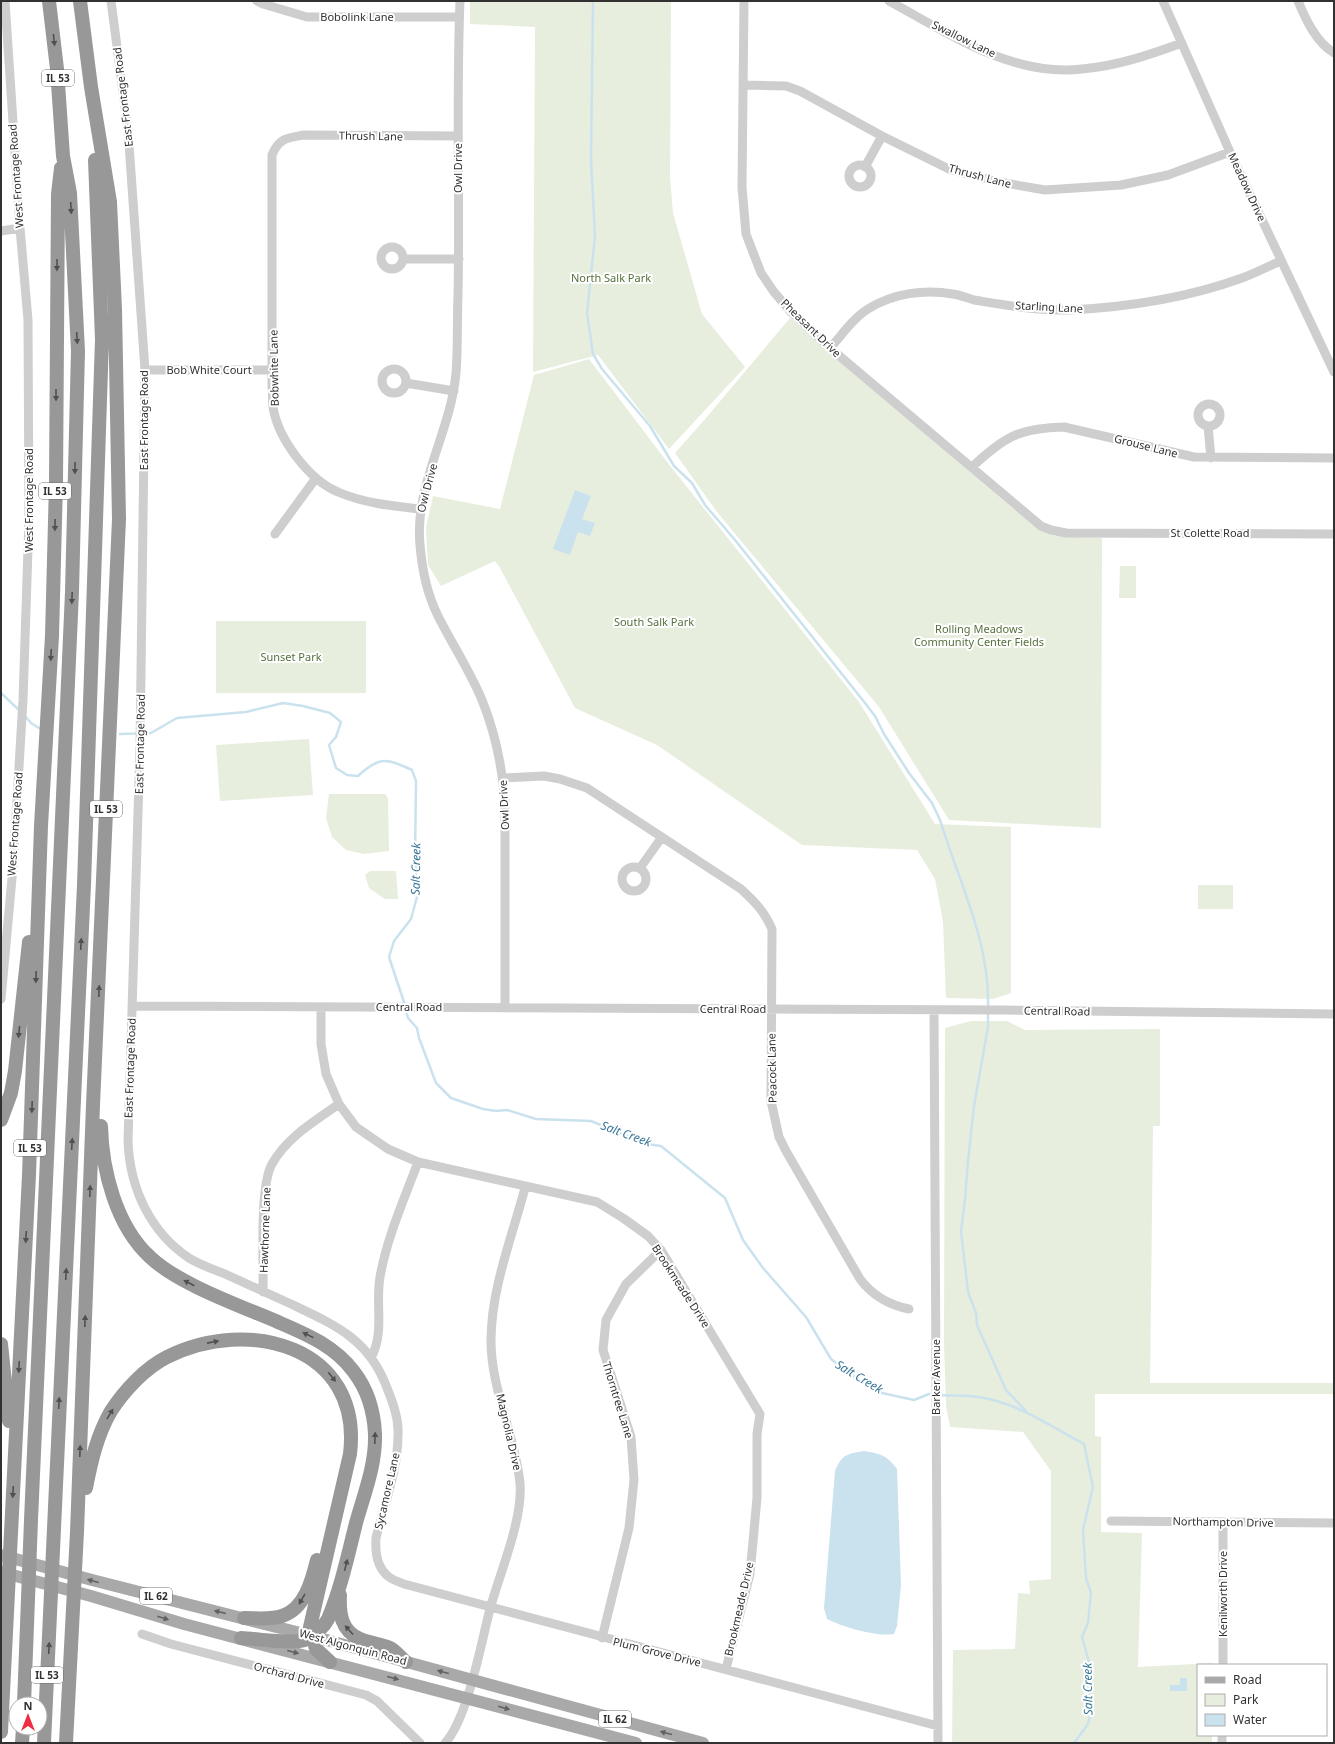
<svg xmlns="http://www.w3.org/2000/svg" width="1335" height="1744" viewBox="0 0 1335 1744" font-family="'Noto Sans',sans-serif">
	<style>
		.green { fill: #e7eede }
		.water { fill: #cae2ee }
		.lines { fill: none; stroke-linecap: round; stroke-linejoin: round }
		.stream { stroke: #cae2ee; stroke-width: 2.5 }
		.minor { stroke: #cecece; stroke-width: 9 }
		.major { stroke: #a9a9a9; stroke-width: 12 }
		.highway { stroke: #989898; stroke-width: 14 }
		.oneway { fill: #505050 }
		.oneway2 { fill: #616161 }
		.labels { text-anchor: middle; stroke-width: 4; stroke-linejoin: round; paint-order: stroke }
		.shield { fill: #fff; stroke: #6f6f6f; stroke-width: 1 }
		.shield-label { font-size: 10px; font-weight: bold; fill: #313131 }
		.street-label { font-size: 11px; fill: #313131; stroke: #fff }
		.park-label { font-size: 11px; fill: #566f3b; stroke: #fff }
		.water-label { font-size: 12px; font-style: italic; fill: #397798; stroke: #fff }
	</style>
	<rect width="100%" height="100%" fill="#fff"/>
	<path class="green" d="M470,1H671L670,177L673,213L702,314L745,367L669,449L598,355L533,372L535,27L470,24Z
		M790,318L1012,508L1054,536L1102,538L1101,828L949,820L879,707L717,512L675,453L706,418Z
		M589,359L671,467L859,702L935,824L1011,827V993L993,999L946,998L943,922L935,879L917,850L802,845L657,745L575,708L500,568L495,561L441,586L428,565L426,528L433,496L500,509L534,375Z
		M1120,566H1136V598H1119Z
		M216,621H366V693H216Z
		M309,739L313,795L220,801L216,745Z
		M329,794H385L388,798L389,851L364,854L346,850L332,837L326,818Z
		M370,871H396L398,899H385L369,888L365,875Z
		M1198,885H1233V909H1198Z
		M971,1021H1007L1025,1030L1160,1029V1126H1153L1150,1383H1334V1394H1095V1436L1101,1437V1532L1142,1533L1138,1667L1213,1663V1665H1198V1735H1212V1743H952L953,1650L1015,1649L1018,1593L1030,1594L1029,1581L1051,1579V1471L1023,1432L950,1427L946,1406L944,1343L945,1028Z"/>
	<path class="water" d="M575,490L591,496L582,519L595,523L590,536L578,532L570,555L553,549Z
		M864,1451C881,1454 887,1455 897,1469L901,1585L897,1626L894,1634C876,1637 843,1627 827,1619L824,1608L835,1471C842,1454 847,1454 864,1451Z
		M1180,1678H1187V1691H1170V1685H1180Z"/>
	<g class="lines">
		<path class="stream" d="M593,1L591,160L595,236L587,313L593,354L602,369L650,426L674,466L692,483L705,505L735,540L865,703L875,716L884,734L909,773L932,803L940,820C959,882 990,942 988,1007
			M1,693L19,710
			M24,715L31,723L42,730
			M120,734L151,733L177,718L246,712L283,703L303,706L330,713L341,722L336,737L329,745L336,768L347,775L358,776C379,756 387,758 412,770L416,781L415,856L417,897L411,919L394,941L389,957L405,1005
			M406,1010L408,1018L417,1028L419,1038L436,1083L451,1098L483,1109L496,1111L507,1110L536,1119L591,1121L647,1144L661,1146L725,1198L743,1240L763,1268L806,1317L831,1359L853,1376L882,1393L914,1400L929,1394L934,1395
			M988,1012V1027L974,1106L968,1161L965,1200L961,1231L968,1292L976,1313L977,1325L1006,1390L1026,1411
			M939,1395C954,1396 969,1395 984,1398C1021,1405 1052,1427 1084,1444L1093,1487L1083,1530L1086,1578L1091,1593L1088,1623L1082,1637L1090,1666L1091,1711L1088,1724L1074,1743"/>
		<path class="minor" d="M111,1L128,130L145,370L140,747L128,1142C130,1188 150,1232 189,1258C200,1265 213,1269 225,1274C247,1284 269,1294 291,1304C335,1325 369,1339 387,1388C393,1403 399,1419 398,1435C398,1470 384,1505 376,1538C375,1552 377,1568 389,1577C393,1580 399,1582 404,1584C582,1632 760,1678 938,1726
			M257,1L263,4L307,17H459
			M460,1C456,99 460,196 458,294C457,320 458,347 456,373C451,432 414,485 420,545C422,570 427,594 438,616C452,644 470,671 482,700C495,732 502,767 505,800V1008
			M744,1L742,187L746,234L761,273L774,292L791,312L830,348L1041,526L1051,530L1066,533L1334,534
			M889,1C948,33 1011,77 1082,69C1117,66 1149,55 1182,43
			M1163,1L1230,152L1334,372
			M1298,1C1306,20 1316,42 1334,53
			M743,85L786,86L800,91L882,136L951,170L999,182L1045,190L1121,185L1168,175L1230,152
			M849 176a11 11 0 1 1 22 0a11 11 0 1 1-22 0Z
			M865,167L882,136
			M1,231L20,228
			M381 258a11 11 0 1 1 22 0a11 11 0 1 1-22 0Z
			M404,259H459
			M830,348C842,335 853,318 868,309C893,293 925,289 953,294C960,295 967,298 974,300C1005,305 1038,311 1070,310C1129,307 1187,298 1242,278C1256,273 1268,266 1281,261
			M382 381a12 12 0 1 1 24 0a12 12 0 1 1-24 0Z
			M145,370H273
			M406,383L454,391
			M1198 415a11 11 0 1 1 22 0a11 11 0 1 1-22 0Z
			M1208,426L1211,458
			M972,467C1004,437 1019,428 1064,427L1194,457L1334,458
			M420,509C393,506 363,503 338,492C309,480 278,439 273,407C272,400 273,393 272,386V155C279,138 287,138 304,135L458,136
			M275,534L316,478
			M503,778L544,776L560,779L587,788L741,889C756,903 764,911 772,929L771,1101L779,1137L786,1151L860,1279C872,1295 889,1305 909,1309
			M622 879a12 12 0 1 1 24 0a12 12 0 1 1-24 0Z
			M640,868L662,837
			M1,999L13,867L23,700L29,518L28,320L20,228L5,1
			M132,1006L1005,1010L1334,1014
			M321,1007V1044L326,1074L339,1104L356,1127L388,1149L418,1162L597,1202L623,1218L648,1236L661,1250L760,1414L757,1434V1498L750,1574L726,1669
			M934,1011L938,1743
			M263,1292C264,1263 259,1187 272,1164C287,1137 315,1121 339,1104
			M371,1358C385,1331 375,1306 380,1277C387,1237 404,1200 418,1162
			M1111,1521L1334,1523
			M142,1634L171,1644L366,1695L377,1701L420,1743
			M602,1638L629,1528L634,1480L631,1437L603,1350L606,1320L626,1284L661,1250
			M1223,1665V1522
			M445,1743C468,1718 481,1643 490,1609C500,1572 523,1520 520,1483C515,1435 491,1389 491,1341C491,1289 512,1237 525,1188
			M1222,1743V1735"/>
		<path class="major" d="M1,1555L92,1580L312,1636L703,1743
			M1,1572L91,1596L184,1624L636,1743"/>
		<path class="highway" d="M1,1120L11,1093L15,1071L29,942
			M101,1126C102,1170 116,1226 150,1257C178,1284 241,1306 278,1322C306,1334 335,1346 354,1372C367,1389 374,1412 375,1434C376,1465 364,1494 356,1523C348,1555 341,1588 328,1619C324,1627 317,1632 310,1637C307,1639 304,1641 300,1641C281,1643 260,1639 241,1638
			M1,1344L9,1421
			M86,1488C91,1462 97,1435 111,1411C124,1391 145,1368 167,1357C248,1316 363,1346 350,1454L310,1627L316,1649L330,1662
			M340,1595C339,1613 341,1631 360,1639C369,1643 380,1644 390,1648C396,1651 401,1658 406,1662
			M244,1618C256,1618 270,1620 282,1616C305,1609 312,1580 317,1560
			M24,1704L31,1520L72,592L78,351L70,193L63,156L57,69L49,1
			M1,1732L29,1175L41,826L52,636L56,483L58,194L61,168
			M22,1743L23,1728
			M44,1743L84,885L102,339L95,160
			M66,1743L77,1532L93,1105L119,519L115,309L110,202L91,87L80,1"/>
	</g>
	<defs><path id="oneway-solid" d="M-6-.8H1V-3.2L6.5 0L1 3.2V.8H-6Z"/></defs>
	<g class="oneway">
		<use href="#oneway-solid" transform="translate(54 40) rotate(84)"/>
		<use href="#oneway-solid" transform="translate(71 208) rotate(87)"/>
		<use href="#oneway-solid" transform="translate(57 265) rotate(91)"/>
		<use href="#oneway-solid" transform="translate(77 338) rotate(87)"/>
		<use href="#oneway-solid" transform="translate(56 395) rotate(90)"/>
		<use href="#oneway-solid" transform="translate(75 468) rotate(91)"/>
		<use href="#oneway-solid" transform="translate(55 525) rotate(91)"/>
		<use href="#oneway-solid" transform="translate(72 598) rotate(92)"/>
		<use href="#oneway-solid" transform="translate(51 655) rotate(93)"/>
		<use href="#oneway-solid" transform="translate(81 944) rotate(-87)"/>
		<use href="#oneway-solid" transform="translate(36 977) rotate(92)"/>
		<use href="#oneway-solid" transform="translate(99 991) rotate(-88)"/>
		<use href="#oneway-solid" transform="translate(19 1032) rotate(96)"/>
		<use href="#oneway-solid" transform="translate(32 1107) rotate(92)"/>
		<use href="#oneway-solid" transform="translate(72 1144) rotate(-87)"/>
		<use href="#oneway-solid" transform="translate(90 1191) rotate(-88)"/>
		<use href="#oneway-solid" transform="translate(26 1237) rotate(93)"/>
		<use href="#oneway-solid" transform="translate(66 1274) rotate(-87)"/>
		<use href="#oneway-solid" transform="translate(189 1283) rotate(-153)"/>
		<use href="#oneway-solid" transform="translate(85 1321) rotate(-88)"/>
		<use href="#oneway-solid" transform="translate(308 1335) rotate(-154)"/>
		<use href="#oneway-solid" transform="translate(213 1342) rotate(-11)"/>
		<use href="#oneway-solid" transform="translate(19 1367) rotate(93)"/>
		<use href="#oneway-solid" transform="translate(332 1377) rotate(52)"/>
		<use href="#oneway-solid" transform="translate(59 1403) rotate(-87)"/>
		<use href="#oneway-solid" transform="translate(110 1414) rotate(-59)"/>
		<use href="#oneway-solid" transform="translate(375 1438) rotate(-88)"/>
		<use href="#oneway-solid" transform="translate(80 1451) rotate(-88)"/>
		<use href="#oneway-solid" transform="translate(13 1492) rotate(93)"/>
		<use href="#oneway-solid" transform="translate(346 1565) rotate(-76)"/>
		<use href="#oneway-solid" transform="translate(302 1599) rotate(120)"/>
		<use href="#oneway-solid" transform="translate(349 1630) rotate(-132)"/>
		<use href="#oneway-solid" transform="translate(49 1648) rotate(-87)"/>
	</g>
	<g class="oneway2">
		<use href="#oneway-solid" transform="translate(93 1581) rotate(-165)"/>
		<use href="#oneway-solid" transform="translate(220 1612) rotate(-166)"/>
		<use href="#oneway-solid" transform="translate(163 1618) rotate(17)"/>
		<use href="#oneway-solid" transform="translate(293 1652) rotate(15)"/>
		<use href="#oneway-solid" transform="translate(443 1672) rotate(-165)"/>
		<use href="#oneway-solid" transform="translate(393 1678) rotate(15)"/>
		<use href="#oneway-solid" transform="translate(504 1708) rotate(16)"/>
		<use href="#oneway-solid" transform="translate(666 1733) rotate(-165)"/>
	</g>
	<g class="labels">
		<g class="shield">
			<rect x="42" y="70" width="32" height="16" rx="3"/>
			<rect x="39" y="483" width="32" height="16" rx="3"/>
			<rect x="90" y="801" width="32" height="16" rx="3"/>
			<rect x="14" y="1140" width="32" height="16" rx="3"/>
			<rect x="140" y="1588" width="32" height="16" rx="3"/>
			<rect x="31" y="1667" width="32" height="16" rx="3"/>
			<rect x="599" y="1711" width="32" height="16" rx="3"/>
		</g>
		<g class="shield-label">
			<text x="58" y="82">IL 53</text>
			<text x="55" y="495">IL 53</text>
			<text x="106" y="813">IL 53</text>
			<text x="30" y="1152">IL 53</text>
			<text x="156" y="1600">IL 62</text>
			<text x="47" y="1679">IL 53</text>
			<text x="615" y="1723">IL 62</text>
		</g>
		<g class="street-label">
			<text x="357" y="21">Bobolink Lane</text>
			<text transform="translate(964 39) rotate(26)" y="4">Swallow Lane</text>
			<text transform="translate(123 97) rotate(-97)" y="4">East Frontage Road</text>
			<text transform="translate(371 136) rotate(1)" y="4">Thrush Lane</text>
			<text transform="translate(458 168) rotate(-90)" y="4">Owl Drive</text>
			<text transform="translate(16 176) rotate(-94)" y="4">West Frontage Road</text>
			<text transform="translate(980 176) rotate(15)" y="4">Thrush Lane</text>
			<text transform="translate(1247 187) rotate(65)" y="4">Meadow Drive</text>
			<text transform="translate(1049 307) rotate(3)" y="4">Starling Lane</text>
			<text transform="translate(811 328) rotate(44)" y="4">Pheasant Drive</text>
			<text transform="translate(274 368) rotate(-91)" y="4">Bobwhite Lane</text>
			<text x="209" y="374">Bob White Court</text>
			<text transform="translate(144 420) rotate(-90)" y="4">East Frontage Road</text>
			<text transform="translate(1146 446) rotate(14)" y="4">Grouse Lane</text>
			<text transform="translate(427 488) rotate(-75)" y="4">Owl Drive</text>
			<text transform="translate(29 500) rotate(-90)" y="4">West Frontage Road</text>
			<text x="1210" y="537">St Colette Road</text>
			<text transform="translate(140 744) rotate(-89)" y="4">East Frontage Road</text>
			<text transform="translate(504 805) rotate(-93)" y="4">Owl Drive</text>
			<text transform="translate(15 824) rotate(-86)" y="4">West Frontage Road</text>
			<text x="409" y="1011">Central Road</text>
			<text x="733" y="1013">Central Road</text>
			<text transform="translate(1057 1011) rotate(1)" y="4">Central Road</text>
			<text transform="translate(130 1068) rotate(-88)" y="4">East Frontage Road</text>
			<text transform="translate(772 1068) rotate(-91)" y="4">Peacock Lane</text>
			<text transform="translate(265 1230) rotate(-88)" y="4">Hawthorne Lane</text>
			<text transform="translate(681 1286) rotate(57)" y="4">Brookmeade Drive</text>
			<text transform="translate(936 1377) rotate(-90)" y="4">Barker Avenue</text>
			<text transform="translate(618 1400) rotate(73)" y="4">Thorntree Lane</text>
			<text transform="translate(509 1432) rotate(77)" y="4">Magnolia Drive</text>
			<text transform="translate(387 1491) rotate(-77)" y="4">Sycamore Lane</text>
			<text transform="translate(1223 1522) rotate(1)" y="4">Northampton Drive</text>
			<text transform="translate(1223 1594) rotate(-90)" y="4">Kenilworth Drive</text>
			<text transform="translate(739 1609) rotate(-77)" y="4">Brookmeade Drive</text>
			<text transform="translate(353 1647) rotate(15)" y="4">West Algonquin Road</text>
			<text transform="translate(657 1652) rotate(14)" y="4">Plum Grove Drive</text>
			<text transform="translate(289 1675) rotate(15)" y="4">Orchard Drive</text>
		</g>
		<g class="park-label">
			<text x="611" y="282">North Salk Park</text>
			<text x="654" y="626">South Salk Park</text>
			<text x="979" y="633">Rolling Meadows<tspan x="979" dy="13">Community Center Fields</tspan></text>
			<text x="291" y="661">Sunset Park</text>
		</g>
		<g class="water-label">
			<text transform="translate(416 869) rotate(-89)" y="4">Salt Creek</text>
			<text transform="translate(626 1134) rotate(20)" y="4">Salt Creek</text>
			<text transform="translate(859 1377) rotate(31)" y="4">Salt Creek</text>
			<text transform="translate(1088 1689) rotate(-91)" y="4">Salt Creek</text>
		</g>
	</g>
	<rect width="1335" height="1744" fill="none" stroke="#313131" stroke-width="4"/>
	<rect x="1197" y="1664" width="130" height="72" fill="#ffffff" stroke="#adadad"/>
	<rect x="1205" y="1677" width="20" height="6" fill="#a9a9a9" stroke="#adadad"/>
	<text x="1233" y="1684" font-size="12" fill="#313131">Road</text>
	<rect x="1205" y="1694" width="20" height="12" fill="#e7eede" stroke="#adadad"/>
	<text x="1233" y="1704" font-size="12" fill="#313131">Park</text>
	<rect x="1205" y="1714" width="20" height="12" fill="#cae2ee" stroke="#adadad"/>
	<text x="1233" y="1724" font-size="12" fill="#313131">Water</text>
	<g transform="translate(28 1716)"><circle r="19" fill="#ffffff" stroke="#adadad"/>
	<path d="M0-3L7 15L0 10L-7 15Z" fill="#ee2c43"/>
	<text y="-6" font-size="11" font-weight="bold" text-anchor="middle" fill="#313131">N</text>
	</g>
</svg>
